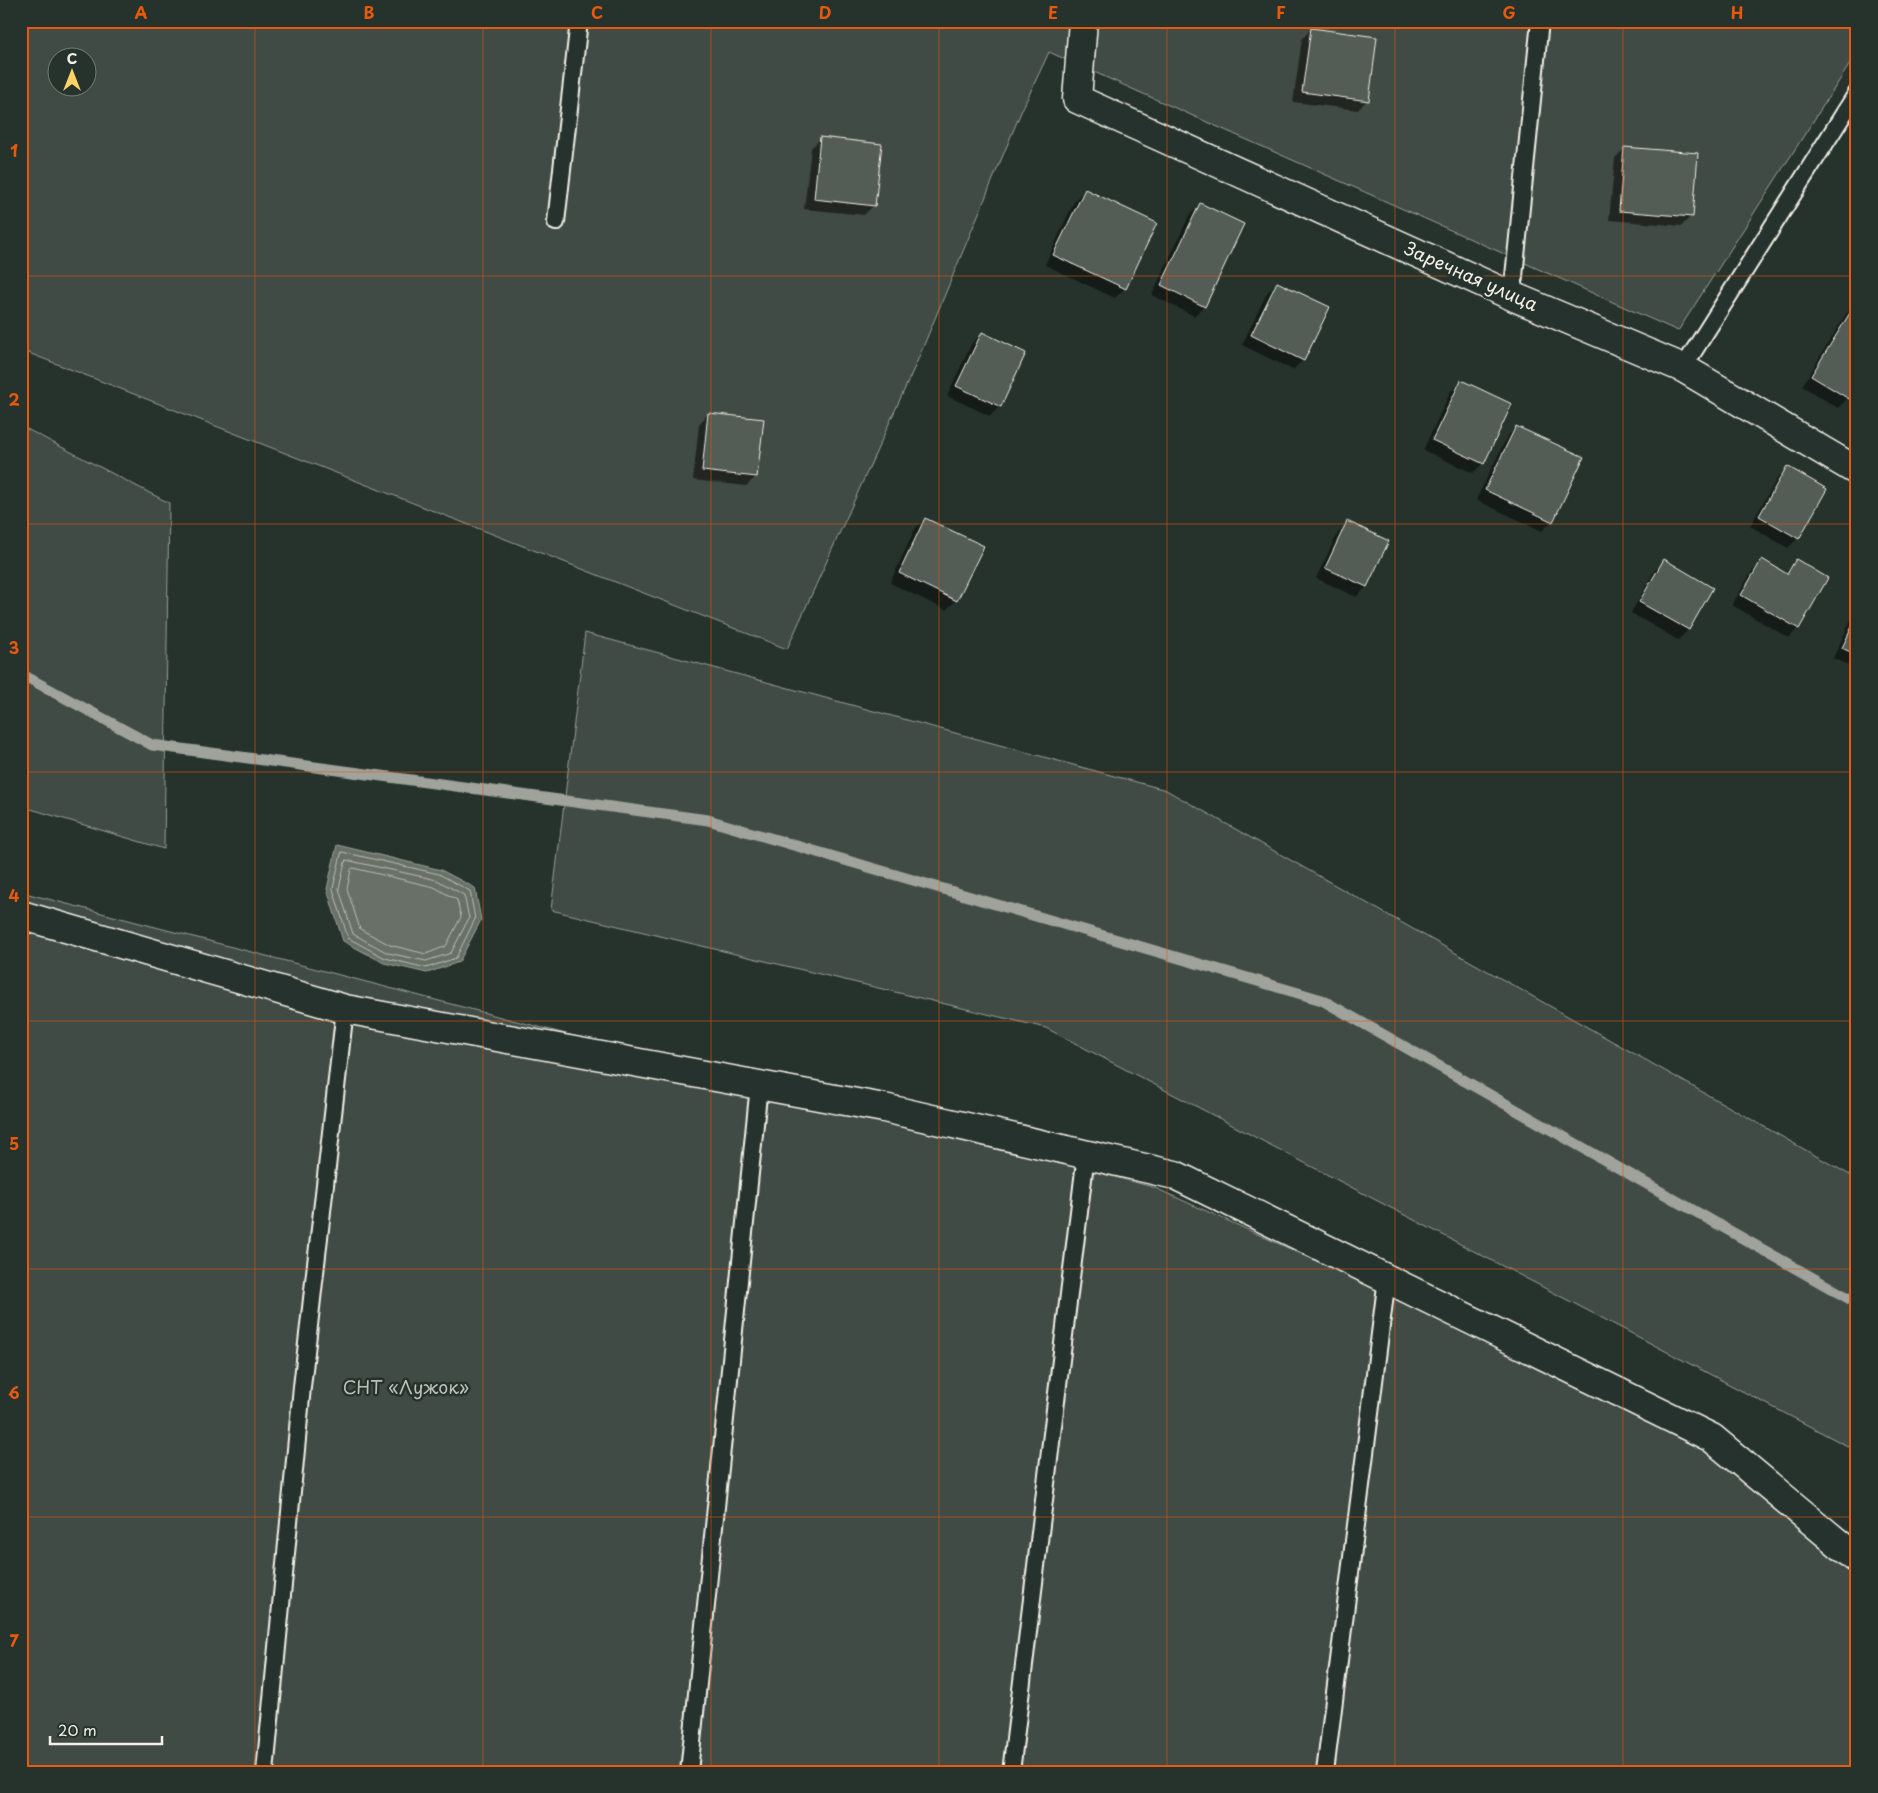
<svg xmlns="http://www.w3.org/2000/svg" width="1878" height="1793" viewBox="0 0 1878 1793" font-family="'Playpen Sans',sans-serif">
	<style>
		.green { fill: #414b45; stroke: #9a9e96; fill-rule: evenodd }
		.water { fill: #676f68; stroke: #9fa39b }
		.shadow { fill: #0007 }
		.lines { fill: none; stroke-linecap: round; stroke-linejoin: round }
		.shore { stroke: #bcbdb5; stroke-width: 1 }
		.stream { stroke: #9fa39b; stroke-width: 11 }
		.building { fill: #525c55; stroke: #f4f1e8 }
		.service-casing { stroke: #f4f1e8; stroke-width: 20 }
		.minor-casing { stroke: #f4f1e8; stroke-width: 31 }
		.service { stroke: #26332d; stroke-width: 16 }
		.minor { stroke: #26332d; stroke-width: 28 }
		.grid { fill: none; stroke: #e8590c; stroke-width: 1; stroke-opacity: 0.55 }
		.labels { text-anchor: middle; stroke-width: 5; stroke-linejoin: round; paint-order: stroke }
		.street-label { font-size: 18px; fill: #f4f1e8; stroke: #26332d }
		.park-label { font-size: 18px; fill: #bebfb7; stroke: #26332d }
		.neatline { fill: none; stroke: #e8590c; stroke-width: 2 }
		.grid-label { font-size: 16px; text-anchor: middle; font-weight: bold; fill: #e8590c }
	</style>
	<rect width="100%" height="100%" fill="#26332d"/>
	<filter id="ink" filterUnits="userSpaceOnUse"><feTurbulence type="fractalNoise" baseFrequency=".02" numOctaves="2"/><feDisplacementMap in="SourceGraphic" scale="10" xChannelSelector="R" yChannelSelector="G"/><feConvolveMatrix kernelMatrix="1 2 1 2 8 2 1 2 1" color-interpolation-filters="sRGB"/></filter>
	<g filter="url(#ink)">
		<path class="green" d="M21,21H1857V53L1678,331L1049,52L1021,112L916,364L787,649L21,350ZM58,58H88V88H58Z
			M21,426L169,503L164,849L21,806Z
			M585,633L1166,790L1857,1179V1451L1046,1028L551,910Z
			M21,892L1153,1187L1758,1460L1857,1562V1772H21Z"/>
		<path class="water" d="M337,845L441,870L475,888L481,920L459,962L427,973L384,963L343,941L327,889Z"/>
		<path class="shadow" d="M1311,29L1367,100L1358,110L1293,102L1302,39Z
			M821,138L874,205L864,215L804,209L811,148Z
			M1625,148L1691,216L1682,226L1609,220L1615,158Z
			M1085,190L1125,288L1115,298L1045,265L1075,200Z
			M1200,205L1204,306L1194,316L1152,295L1190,214Z
			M1277,283L1303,360L1293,370L1242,345L1267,293Z
			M1856,304L1857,384L1848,398L1838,408L1802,386L1846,314Z
			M982,334L1000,406L990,416L947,396L972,343Z
			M1461,382L1511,405L1483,463L1473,473L1423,450L1451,391Z
			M708,414L756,477L746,486L693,480L699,424Z
			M1516,427L1582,458L1552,521L1542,531L1476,500L1507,437Z
			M1788,468L1798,538L1788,548L1750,526L1778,477Z
			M925,519L956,600L946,610L890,583L915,529Z
			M1348,523L1387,542L1366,587L1356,597L1316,578L1338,533Z
			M1664,561L1711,589L1688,630L1678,640L1631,613L1654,571Z
			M1762,561L1784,574L1796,561L1798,628L1789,638L1732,605L1752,571Z
			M1857,607V669L1833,658Z"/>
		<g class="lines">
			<path class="shore" d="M342,852L439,874L470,891L475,919L456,958L426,968L385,958L348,938L333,889Z
				M346,860L437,880L464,895L469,918L451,953L426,961L388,953L353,934L339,889Z
				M353,868L434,887L457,900L461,917L446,946L426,954L390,945L360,929L347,889L351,870Z"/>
			<path class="stream" d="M21,674L152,745L708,820L1322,1000L1857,1303"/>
		</g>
		<path class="building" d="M1311,28L1377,37L1369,101L1302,92Z
			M820,137L882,144L875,206L814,199Z
			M1624,147L1698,153L1693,217L1619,211Z
			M1085,189L1157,223L1126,289L1053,255Z
			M1200,203L1244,224L1205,307L1161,285Z
			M1277,282L1330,307L1304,361L1251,335Z
			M1856,303L1857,386L1849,399L1811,376Z
			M982,332L1026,353L1001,407L956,386Z
			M1461,380L1512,404L1484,464L1432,440Z
			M708,413L764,419L757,477L702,471Z
			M1516,426L1584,457L1553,522L1485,490Z
			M1787,466L1827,489L1799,539L1759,516Z
			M925,518L984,546L957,601L899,573Z
			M1347,521L1389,541L1367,587L1325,568Z
			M1664,559L1713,588L1689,630L1639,602Z
			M1762,559L1787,574L1796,559L1828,578L1799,629L1741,595Z
			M1857,616V655L1842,648Z"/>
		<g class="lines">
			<g class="service-casing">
				<path id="service" d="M556,222L579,21
					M1512,296L1540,21
					M1683,368L1857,93
					M265,1772L302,1387L345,1009
					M689,1772L759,1085
					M1011,1772L1086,1154
					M1325,1772L1387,1278"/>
			</g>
			<g class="minor-casing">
				<path id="minor" d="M1083,21L1077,99L1512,296L1683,368L1857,471
					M21,915L345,1009L884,1108L1175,1175L1712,1438L1857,1559"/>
			</g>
			<use href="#service" class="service"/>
			<use href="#minor" class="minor"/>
		</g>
	</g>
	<path class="grid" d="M255,21V1772M483,21V1772M711,21V1772M939,21V1772M1167,21V1772M1395,21V1772M1623,21V1772M21,276H1857M21,524H1857M21,772H1857M21,1021H1857M21,1269H1857M21,1517H1857"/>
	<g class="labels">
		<g class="street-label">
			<text transform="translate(1471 277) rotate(24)" y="6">Заречная улица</text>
		</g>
		<g class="park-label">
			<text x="406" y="1394">СНТ «Лужок»</text>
		</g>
	</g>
	<rect width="1878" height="1793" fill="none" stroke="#26332d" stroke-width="55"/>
	<g transform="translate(72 72)"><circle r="24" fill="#26332d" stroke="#787f78"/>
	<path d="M0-4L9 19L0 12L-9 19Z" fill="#ffd166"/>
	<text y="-8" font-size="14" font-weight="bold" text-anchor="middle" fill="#f4f1e8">С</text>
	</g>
	<path d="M50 1736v8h112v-8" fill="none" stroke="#f4f1e8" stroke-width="2.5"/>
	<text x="58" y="1736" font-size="15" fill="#f4f1e8" stroke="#26332d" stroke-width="4" paint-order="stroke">20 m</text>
	<rect x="28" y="28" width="1822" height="1738" class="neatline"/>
	<g class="grid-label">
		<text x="141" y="19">A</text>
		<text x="369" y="19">B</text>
		<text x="597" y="19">C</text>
		<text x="825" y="19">D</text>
		<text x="1053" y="19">E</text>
		<text x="1281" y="19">F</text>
		<text x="1509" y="19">G</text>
		<text x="1737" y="19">H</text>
		<text x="14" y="157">1</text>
		<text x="14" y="406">2</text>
		<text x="14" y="654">3</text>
		<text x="14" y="902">4</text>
		<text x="14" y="1150">5</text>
		<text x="14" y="1399">6</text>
		<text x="14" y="1647">7</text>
	</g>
</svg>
